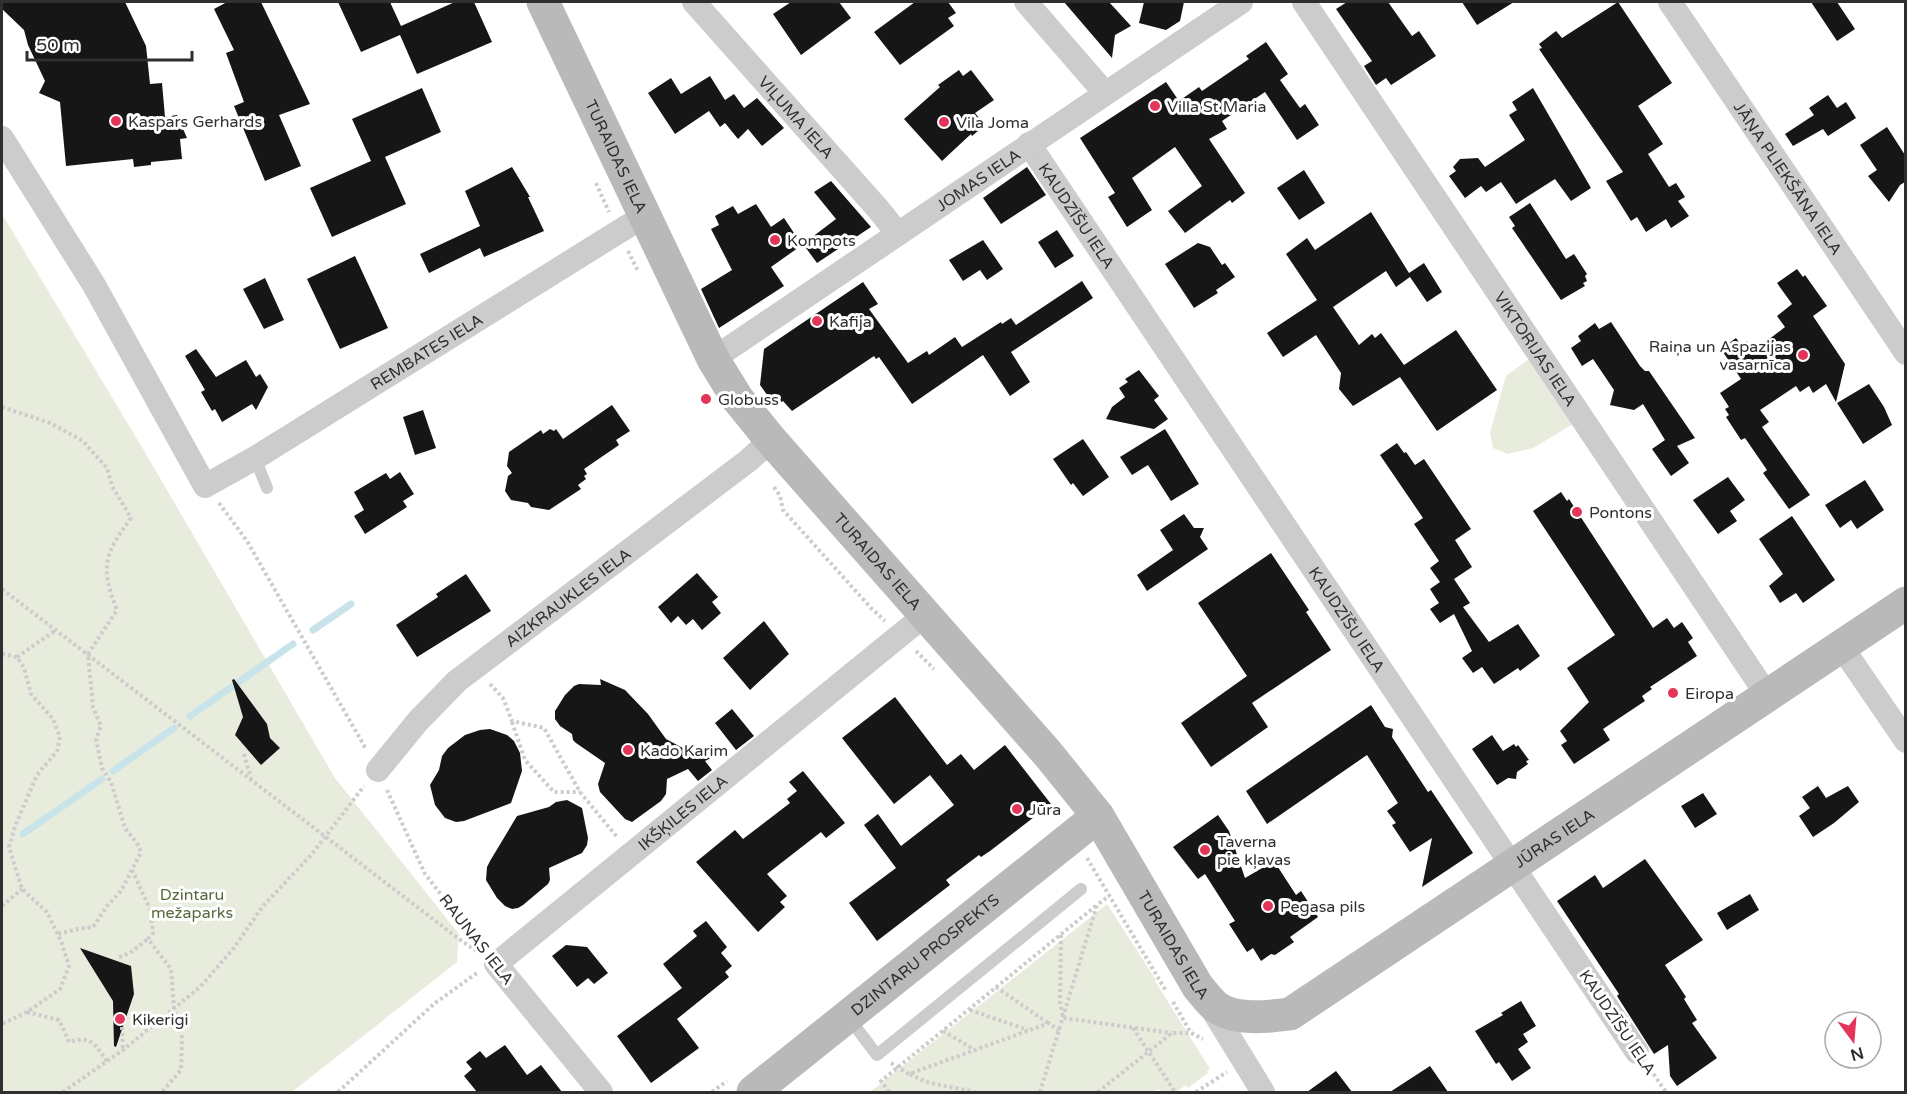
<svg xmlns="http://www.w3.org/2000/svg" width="1907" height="1094" viewBox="0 0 1907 1094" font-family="'Varela Round',sans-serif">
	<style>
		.green { fill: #e7ecdd }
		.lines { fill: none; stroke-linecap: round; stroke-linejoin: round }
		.stream { stroke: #c9e3eb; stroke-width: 7 }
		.building { fill: #161616 }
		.path { stroke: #ccc; stroke-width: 4; stroke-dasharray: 3 3; stroke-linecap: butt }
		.lane { stroke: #ccc; stroke-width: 12 }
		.street { stroke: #ccc; stroke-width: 24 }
		.secondary { stroke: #b9b9b9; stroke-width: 33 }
		.poi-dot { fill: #e23559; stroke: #fff; stroke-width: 2 }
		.labels { text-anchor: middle; stroke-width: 6; stroke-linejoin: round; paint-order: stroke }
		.poi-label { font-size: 16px; fill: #2f2f2f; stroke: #fff; text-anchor: start }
		.street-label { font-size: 16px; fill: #2f2f2f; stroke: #fff }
		.park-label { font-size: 16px; fill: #586a3d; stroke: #fff }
	</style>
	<rect width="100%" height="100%" fill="#fff"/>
	<path class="green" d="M2,214L146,454L335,778L459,934L457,962L292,1092H2Z
		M1529,359L1573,424L1533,448L1508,454L1493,448L1490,433L1506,376Z
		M1107,904L1156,980L1155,981L1210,1069L1207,1071L1208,1073L1188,1088L1186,1085L1176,1092H1161L1158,1089L1153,1092H870Z"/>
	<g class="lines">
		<path class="stream" d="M313,630L351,604
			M190,716L293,644
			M113,771L174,728
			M23,834L102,779"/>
	</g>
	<path class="building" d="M2,2H125L146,46L150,84L162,83L165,117L177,115L187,138L180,139L182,159L151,162V165L134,167L133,159L66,166L60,102L39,93L45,81L28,45L24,30L2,9Z
		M227,2H261L310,104L279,115L301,166L265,181L234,106L244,102L226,53L234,50L214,9Z
		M338,2H390L401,26L455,2H474L492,42L417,74L400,35L361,52Z
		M791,2H839L851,18L801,55L773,14Z
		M915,2H948L956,13L948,18L954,26L900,65L874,32Z
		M1064,2H1109L1131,26L1115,35L1112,58Z
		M1144,2H1184L1180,21L1166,30L1139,23Z
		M1347,2H1388L1412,36L1419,31L1436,56L1391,85L1386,78L1376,85L1364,66L1372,61L1336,9Z
		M1462,2H1514L1477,25Z
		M1618,2L1672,83L1638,106L1663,144L1648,154L1669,187L1676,183L1685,197L1678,201L1689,216L1671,228L1666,219L1646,232L1637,217L1631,221L1606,181L1623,172L1539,49L1542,48L1539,44L1556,31L1562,38Z
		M1811,2H1837L1855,29L1837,41Z
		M1266,42L1288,74L1280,80L1300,108L1305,104L1319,125L1297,140L1265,92L1222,121L1227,129L1209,139L1245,193L1232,203L1230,200L1185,233L1168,211L1202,186L1175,147L1132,178L1152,210L1127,227L1108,197L1115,193L1080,138L1166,82L1179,101L1199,87L1202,91L1249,59L1246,56Z
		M959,70L963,76L971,70L994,100L975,113L985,125L972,136L971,134L942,161L904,119L940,87L938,85Z
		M710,76L725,100L734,94L744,108L757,98L784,128L762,146L748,129L738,139L725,123L720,127L709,111L675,134L648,93L671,78L681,94Z
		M422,88L441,132L385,157L406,204L332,237L310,188L371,161L352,119Z
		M1533,88L1591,188L1571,201L1555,179L1516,204L1501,182L1486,192L1481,186L1465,198L1449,176L1456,171L1453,167L1460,159L1478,158L1485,167L1525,140L1509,115L1517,110L1512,102Z
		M1828,95L1837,108L1846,102L1856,118L1828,136L1823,129L1793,146L1785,134L1814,115L1809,108Z
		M1887,127L1905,155V182L1900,185L1889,202L1868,176L1877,170L1860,145Z
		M512,167L530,197H528L544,231L484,257L480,248L429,273L420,254L480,226L465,191Z
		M1027,167L1046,195L1001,224L983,198Z
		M1304,170L1325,203L1299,220L1277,188Z
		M831,181L871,227L817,263L803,244L836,219L814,192Z
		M1530,203L1566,259L1574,254L1587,274L1585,276L1587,281L1583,283L1585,286L1561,300L1512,228L1515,226L1509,217Z
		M756,204L771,227L784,218L802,245L771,267L784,286L719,328L701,289L732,270L711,229L719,225L715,216L733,206L738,214Z
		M1371,212L1409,273L1424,263L1442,292L1427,302L1410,277L1396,287L1386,271L1333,307L1359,345L1372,334L1375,338L1381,333L1404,365L1456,330L1497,390L1437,431L1400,377L1353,406L1339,389L1341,373L1316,335L1283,357L1267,333L1317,300L1286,254L1307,238L1315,250Z
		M1057,230L1074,256L1055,268L1038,242Z
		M983,240L1003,269L987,280L980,270L963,281L949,260Z
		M1198,243L1210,247L1222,265L1225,263L1235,277L1216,290L1218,293L1194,308L1165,264Z
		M355,256L388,328L340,349L307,279Z
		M1797,269L1803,277L1805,275L1827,306L1813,316L1845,364L1836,402L1826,384L1813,393L1809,386L1800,392L1796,386L1760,410L1769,422L1762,427L1810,495L1789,509L1763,473L1767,470L1745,438L1741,440L1726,417L1729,415L1725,409L1729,407L1720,393L1741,379L1721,349L1736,338L1741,345L1747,341L1754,351L1785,327L1777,316L1792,304L1777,283Z
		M265,278L284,320L264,329L243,289Z
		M1082,281L1093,298L1011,352L1030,382L1010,396L983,355L912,404L879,357L876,359L874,356L792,411L783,401L775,406L760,385L764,349L863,282L878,304L869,309L908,363L927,351L929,355L955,337L962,347L1001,322L1002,324L1011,318L1016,325Z
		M1611,322L1640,366L1645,371H1649L1695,438L1677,446L1689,463L1671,476L1652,449L1665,440L1643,404L1634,410L1610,405L1614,390L1593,359L1582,366L1571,348L1581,341L1578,336L1595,323L1599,329Z
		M196,349L216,377L246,360L256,377L260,374L268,387L256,410L252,404L222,422L215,409L212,411L201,392L205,390L185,356Z
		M1139,370L1159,396L1154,400L1168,419L1154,429L1106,419L1112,407L1125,397L1119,388L1128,382L1125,379Z
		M1869,384L1884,407L1892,425L1863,444L1837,403Z
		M612,405L630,431L616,440L619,445L584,469L587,474L584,476L586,479L578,485L581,489L549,510L531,507L528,503L511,500L505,491L508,476L512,473L507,466L509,452L541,430L543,434L550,429L554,431L556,429L563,439Z
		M423,410L436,448L415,455L403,417Z
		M1165,429L1199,484L1171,501L1148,465L1132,475L1120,457Z
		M1083,439L1109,477L1083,496L1073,483L1071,485L1053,459Z
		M1397,443L1404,453L1406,452L1415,465L1424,459L1471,529L1455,540L1472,567L1454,579L1470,603L1463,607L1489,642L1518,624L1540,656L1520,671L1518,668L1494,684L1482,667L1473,673L1462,658L1472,651L1454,614L1440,623L1430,609L1439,603L1430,589L1440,582L1430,568L1439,561L1414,524L1423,518L1380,455Z
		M400,472L414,494L403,501L407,507L365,534L354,516L364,510L354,492L386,473L390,479Z
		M1728,477L1745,500L1730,511L1737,521L1718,534L1693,500Z
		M1865,480L1884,510L1857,529L1851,520L1840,528L1825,505Z
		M1561,492L1567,501L1569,499L1653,628L1667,618L1674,628L1682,622L1693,638L1688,642L1697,656L1650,687L1652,689L1642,696L1645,701L1603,729L1610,740L1574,764L1561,745L1567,741L1560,731L1589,702L1567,668L1615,635L1533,511Z
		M1184,514L1194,528H1204L1200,537L1208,549L1147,591L1137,575L1173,550L1160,530Z
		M1792,516L1835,580L1803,603L1796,593L1780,603L1769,586L1783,574L1759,539Z
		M1271,553L1309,610L1306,612L1331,650L1252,703L1268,727L1211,767L1181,723L1247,676L1198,603Z
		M697,573L718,597L712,602L721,613L702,630L693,619L686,625L678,616L671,623L658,607Z
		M466,574L491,611L417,657L396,625L438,597L436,594Z
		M764,621L789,654L750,690L723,658Z
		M234,679L267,724L270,738L280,748L261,765L235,735L243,717L232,680Z
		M600,679L625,690L648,714L666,739L692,753L720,751L721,753L705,761L712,770L698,781L688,769L667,779L666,794L661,801L632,822L625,819L600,792L598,784L605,763L576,743L573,740L572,734L560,726L555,719V711L565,695L574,686L579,684L601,685Z
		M895,697L947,765L961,754L974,770L1005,745L1051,804L990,851L981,857L979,855L946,880L950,885L877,941L849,903L896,868L864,825L878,814L901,846L954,805L930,775L894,804L842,738Z
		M1371,705L1385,727L1393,729L1392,737L1428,792L1431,790L1473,853L1422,887L1432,838L1410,852L1392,825L1396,823L1387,811L1398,803L1367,755L1267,824L1246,791Z
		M732,709L754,736L736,750L715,723Z
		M490,729L507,735L514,741L520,753L522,771L511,803L464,821L456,822L445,818L435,805L430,785L439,770L442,756L448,748L465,735L480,730Z
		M1492,735L1503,751L1514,744L1516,747L1518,745L1529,760L1526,761L1528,764L1517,772L1516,779L1508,778L1497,785L1472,749Z
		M803,771L845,823L826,838L821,832L767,874L787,896L780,902L785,907L758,932L696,862L735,830L743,839L790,803L787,799L797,791L789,782Z
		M1818,786L1826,798L1848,786L1859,802L1834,823L1813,837L1799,816L1810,808L1802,797Z
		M1703,793L1717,814L1695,828L1681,806Z
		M567,800L582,808L588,838L587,845L582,853L549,868L550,880L548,884L523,905L518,908L512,909L505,906L497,898L486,880L487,867L490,861L517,816L549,807L556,802Z
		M1218,815L1229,831L1245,878L1274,861L1296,895L1301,891L1318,917L1290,937L1294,942L1275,955L1271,954L1261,961L1253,948L1247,952L1229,924L1235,921L1205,874L1198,879L1173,847Z
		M1645,859L1703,940L1665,965L1686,997L1684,999L1697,1020L1692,1023L1717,1058L1677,1086L1670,1076L1668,1045L1654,1054L1617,996L1619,994L1557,901L1595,875L1603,888Z
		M1750,894L1759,910L1727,930L1717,913Z
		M706,921L727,947L721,953L732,966L725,972L729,977L677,1019L699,1048L651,1083L617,1036L682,988L663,964L697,936L693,931Z
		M566,945L587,947L608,973L594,984L588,978L577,987L552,956Z
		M80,948L131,966L134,994L116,1047L114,1046L113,1001Z
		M1521,1001L1536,1026L1523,1034L1528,1042L1518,1049L1531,1068L1512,1081L1499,1062L1496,1064L1475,1031L1503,1015L1501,1013Z
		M505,1045L527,1075L541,1065L562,1092H477L464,1076L472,1069L466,1062L480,1051L486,1058Z
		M1430,1066L1448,1092H1390Z
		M1336,1071L1352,1092H1307Z"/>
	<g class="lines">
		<path class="path" d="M596,183L609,212
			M628,251L638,271
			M2,407L50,423L83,441L107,468L112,486L131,518C104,554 100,567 117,610L88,654L93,707L101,726L96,739L102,768L111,782L125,828L137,843L141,852L121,891L107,906L93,927L78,929L58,934
			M774,487L780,496L783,510L871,608L885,621
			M219,503L247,541L366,749
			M2,589L459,939L478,952
			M916,651L934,669
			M2,654L17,657L24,668L31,694L53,719L60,737L57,751L37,775L16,824L9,847L22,889L47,912L61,941L69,966L60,989L27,1012L2,1024
			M17,657L56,630
			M490,684L503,698L512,721L544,728L580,792L617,837
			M512,722L525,760L554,792H580
			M244,754L251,778
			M387,790L425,874L482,947
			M1087,858L1166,991
			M132,870L150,909L153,933L148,939L171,969L174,1008L182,1038L181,1070L162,1092
			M2,906L22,889
			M1061,935L1060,1002L1063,1018L1172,1033
			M119,957L130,953L148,939
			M996,987L1048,1023
			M1173,1002L1191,1033L1203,1039
			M970,1010L1028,1030
			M27,1012L59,1020L69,1042C92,1035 94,1044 107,1061
			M122,1027L123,1050
			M1133,1028L1175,1092
			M943,1031L975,1050
			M891,1063L909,1074L1049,1023L1059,1031
			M1650,1069L1666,1092
			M910,1074L926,1082L975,1092
			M63,1092L123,1050L200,987L233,949L263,906L312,854L364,786
			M338,1092L435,1003L477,973
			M712,1092L727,1081
			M889,1092L881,1081L1097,905
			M1040,1092L1097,905L1109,896
			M1098,1092L1172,1033H1191
			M1196,1092L1227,1072"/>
		<path class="lane" d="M255,458L267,488
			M848,1017L877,1055L1081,889"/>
		<g class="street">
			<path id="s1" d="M694,2L879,210L898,234"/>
			<path d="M1026,2L1105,93"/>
			<path id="s2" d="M1304,2L1767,695"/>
			<path id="s3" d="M1670,2L1906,353"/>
			<path id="s4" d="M2,138L94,285L205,486L255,458L644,216"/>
			<path id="s5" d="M1029,144L1637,1052"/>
			<path id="s6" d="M713,359L1241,2"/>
			<path d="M1841,646L1906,741"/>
			<path id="s7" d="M378,770L418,721L457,681L749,460L771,440"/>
			<path d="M1207,1001L1263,1092"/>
			<path id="s8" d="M601,1092L496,964L925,615"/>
		</g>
		<g class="secondary">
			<path id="s9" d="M543,2L713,359L737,398L771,440L1048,754L1098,816L1198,987C1203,992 1208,1000 1214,1005C1232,1021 1267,1017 1290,1014L1906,603"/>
			<path id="s10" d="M753,1092L1098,816"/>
		</g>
	</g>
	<g class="poi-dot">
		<circle cx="1155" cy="106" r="6"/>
		<circle cx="116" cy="121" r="6"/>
		<circle cx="944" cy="122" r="6"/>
		<circle cx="775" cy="240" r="6"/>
		<circle cx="817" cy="321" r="6"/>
		<circle cx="1803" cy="355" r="6"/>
		<circle cx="706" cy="399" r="6"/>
		<circle cx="1577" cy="512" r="6"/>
		<circle cx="1673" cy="693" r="6"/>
		<circle cx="628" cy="750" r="6"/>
		<circle cx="1017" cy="809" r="6"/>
		<circle cx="1205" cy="850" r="6"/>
		<circle cx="1268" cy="906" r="6"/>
		<circle cx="120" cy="1019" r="6"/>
	</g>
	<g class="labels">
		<g class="poi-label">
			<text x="1167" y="112">Villa St Maria</text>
			<text x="128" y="127">Kaspars Gerhards</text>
			<text x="956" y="128">Vila Joma</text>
			<text x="787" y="246">Kompots</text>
			<text x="829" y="327">Kafija</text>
			<text x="1791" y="352" text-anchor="end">Raiņa un Aspazijas<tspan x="1791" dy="18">vasarnīca</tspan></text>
			<text x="718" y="405">Globuss</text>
			<text x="1589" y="518">Pontons</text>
			<text x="1685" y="699">Eiropa</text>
			<text x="640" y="756">Kado Karim</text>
			<text x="1029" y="815">Jūra</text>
			<text x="1217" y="847">Taverna<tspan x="1217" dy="18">pie kļavas</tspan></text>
			<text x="1280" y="912">Pegasa pils</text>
			<text x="132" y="1025">Kikerigi</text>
		</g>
		<g class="street-label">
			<text dy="6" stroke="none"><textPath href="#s1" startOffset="154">VIĻUMA IELA</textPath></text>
			<text dy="6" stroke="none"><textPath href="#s9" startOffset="171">TURAIDAS IELA</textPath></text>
			<text dy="6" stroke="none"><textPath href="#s3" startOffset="212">JĀŅA PLIEKŠĀNA IELA</textPath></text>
			<text dy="6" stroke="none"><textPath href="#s6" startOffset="320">JOMAS IELA</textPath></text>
			<text dy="6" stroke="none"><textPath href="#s5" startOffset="86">KAUDZĪŠU IELA</textPath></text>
			<text dy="6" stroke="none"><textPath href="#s2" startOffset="417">VIKTORIJAS IELA</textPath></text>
			<text dy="6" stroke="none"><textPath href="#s4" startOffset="662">REMBATES IELA</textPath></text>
			<text dy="6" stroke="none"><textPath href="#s9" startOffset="657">TURAIDAS IELA</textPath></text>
			<text dy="6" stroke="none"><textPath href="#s7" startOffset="258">AIZKRAUKLES IELA</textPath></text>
			<text dy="6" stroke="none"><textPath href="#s5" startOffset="572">KAUDZĪŠU IELA</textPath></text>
			<text dy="6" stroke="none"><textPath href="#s8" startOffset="406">IKŠĶILES IELA</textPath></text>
			<text dy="6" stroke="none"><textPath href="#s9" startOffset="1612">JŪRAS IELA</textPath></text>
			<text transform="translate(477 939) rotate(52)" y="6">RAUNAS IELA</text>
			<text dy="6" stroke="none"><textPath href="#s9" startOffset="1143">TURAIDAS IELA</textPath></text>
			<text dy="6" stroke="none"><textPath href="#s10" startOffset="220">DZINTARU PROSPEKTS</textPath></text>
			<text transform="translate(1618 1022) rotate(56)" y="6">KAUDZĪŠU IELA</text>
		</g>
		<g class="park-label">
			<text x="192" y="900">Dzintaru<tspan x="192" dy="18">mežaparks</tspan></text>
		</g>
	</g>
	<rect width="1907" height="1094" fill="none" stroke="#2f2f2f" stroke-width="6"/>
	<g transform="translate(1853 1040) rotate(164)"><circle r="28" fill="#ffffff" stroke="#acacac" stroke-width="1.5"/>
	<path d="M0-4.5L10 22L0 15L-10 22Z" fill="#e23559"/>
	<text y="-9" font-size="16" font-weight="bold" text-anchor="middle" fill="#2f2f2f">N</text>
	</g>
	<path d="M27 51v9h165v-9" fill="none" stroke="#2f2f2f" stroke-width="3"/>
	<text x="36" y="51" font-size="18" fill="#2f2f2f" stroke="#ffffff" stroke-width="4.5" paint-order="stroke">50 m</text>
</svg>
